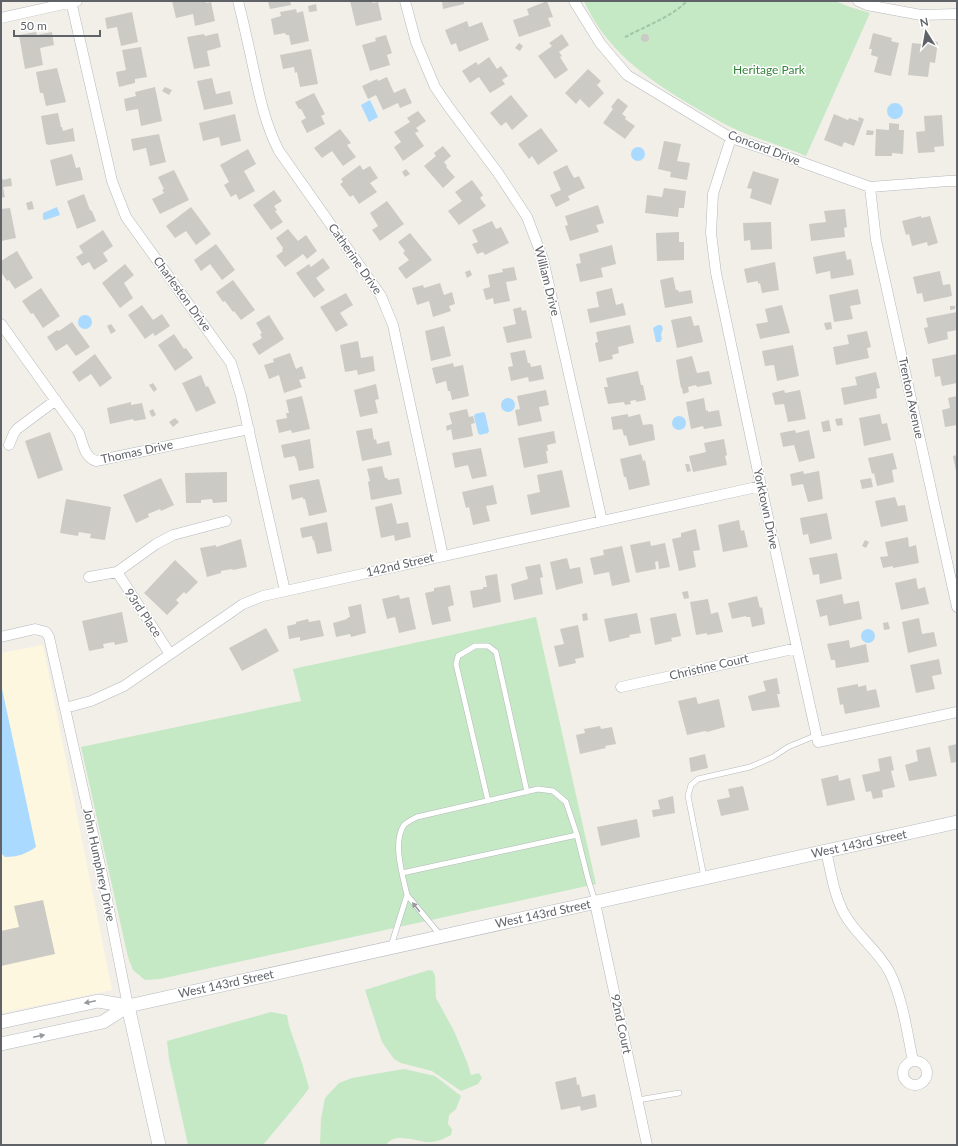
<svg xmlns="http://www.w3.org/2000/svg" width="958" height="1146" viewBox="0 0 958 1146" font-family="Lato,sans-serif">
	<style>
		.commercial { fill: #fef7e0 }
		.green { fill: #c5e8c5 }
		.water { fill: #aadaff }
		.building { fill: #cccac5 }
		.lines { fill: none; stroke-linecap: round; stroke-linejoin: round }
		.lane-casing { stroke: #b5b8bc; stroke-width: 6 }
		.street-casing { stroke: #b5b8bc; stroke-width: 11 }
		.secondary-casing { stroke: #b6babf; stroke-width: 14 }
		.path { stroke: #9cc7a9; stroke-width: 2; stroke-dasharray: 4 2; stroke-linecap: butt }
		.lane { stroke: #fff; stroke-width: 5 }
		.street { stroke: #fff; stroke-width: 10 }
		.secondary { stroke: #fff; stroke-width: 13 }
		.oneway { fill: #979a9d }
		.labels { text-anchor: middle; stroke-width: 3; stroke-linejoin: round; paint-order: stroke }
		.park-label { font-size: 12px; fill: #348238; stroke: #fff }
		.street-label { font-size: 12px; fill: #5f6368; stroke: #fff }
	</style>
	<rect width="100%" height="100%" fill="#f1efe8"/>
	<path class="commercial" d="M43,645L112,990L1,1013V653Z"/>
	<path class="green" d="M584,1H835L850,7L870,13L806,156C783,146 759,140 737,130C719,122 703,112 686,102C643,76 605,48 584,1Z
		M536,617L596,884L160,979L145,980L133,970L128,957L81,747L301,701L293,669Z
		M429,970L433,971L435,976L436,998L454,1031L467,1062L471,1075L479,1073L482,1078L478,1084L461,1091L432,1071L401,1063L394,1059L382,1042L365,990Z
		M271,1012L287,1015L289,1026L302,1063L309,1088C295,1108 278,1126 263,1145H188L169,1059L167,1041Z
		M404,1069L435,1076L461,1096L456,1109L449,1115L448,1124L452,1129L451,1135C445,1138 438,1142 430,1142C417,1142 395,1131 386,1145H320L321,1119L325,1098L339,1083L352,1078Z"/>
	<path class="water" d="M370,100L378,117L369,122L361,105Z
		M887 111a8 8 0 1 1 16 0a8 8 0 1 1-16 0Z
		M631 154a7 7 0 1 1 14 0a7 7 0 1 1-14 0Z
		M57,207L60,215L45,220L43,219V213Z
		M78 322a7 7 0 1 1 14 0a7 7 0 1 1-14 0Z
		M658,325H661L663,328L661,335L662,339L660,342H656L653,328Z
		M501 405a7 7 0 1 1 14 0a7 7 0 1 1-14 0Z
		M483,412L485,413L489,431L488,433L480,435L478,433L474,416L475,414Z
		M672 423a7 7 0 1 1 14 0a7 7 0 1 1-14 0Z
		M861 636a7 7 0 1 1 14 0a7 7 0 1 1-14 0Z
		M1,684L36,847C26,854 17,857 5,857L1,853Z"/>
	<path class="building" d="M172,1H206V3L211,2L215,21L195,26L193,14L176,18Z
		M268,1H290L291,5L270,9Z
		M350,1H372L373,3L378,2L382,20L356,26Z
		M442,1H464V4L443,9Z
		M547,1L553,17L548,18L551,26L519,37L513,20L529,15L527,9Z
		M316,4L317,11L309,12L308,6Z
		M296,9L297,13L303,11L309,41L291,45L289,35H286L285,33L274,35L271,19L281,16L280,12Z
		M132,12L138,42L121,46L117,27L107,29L105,18Z
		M467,21L469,27L482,22L489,40L459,52L456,43L451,45L445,30Z
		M36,32L37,35L52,32L54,45L40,48L43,65L25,69L19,35Z
		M218,33L221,47L207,51L210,66L194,69L187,37L204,34L205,36Z
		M873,33L892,38L891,41L899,43L891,76L874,72L878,57L871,55L872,49H869Z
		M562,34L569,45L559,52L562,56L560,57L568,70L555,79L538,56L552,46L549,43Z
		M641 38a4 4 0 1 1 8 0a4 4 0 1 1-8 0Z
		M386,35L392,53L387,55L390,65L370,71L362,45L376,41L375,38Z
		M922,40L938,42L935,63L930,62L928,77L908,75L912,43L922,44Z
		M519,43L523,46L520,51L515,48Z
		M141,47L147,77L135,79V83L119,87L116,72L126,70L122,50Z
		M311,49L318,84L300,87L297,72L295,73L294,67L283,69L280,55Z
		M489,57L497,69L501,66L508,76L502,80L505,84L490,93L479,77L470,83L462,71L476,62L478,65Z
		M57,68L66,102L46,106L43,93H40L36,72Z
		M588,69L601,81L597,85L604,93L589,108L580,99L576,104L565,93Z
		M387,77L394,93L405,88L412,103L400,108L398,103L383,110L376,95L368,99L362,86L377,79L378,81Z
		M212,78L216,94L230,91L233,104L204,110L197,81Z
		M155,87L162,121L141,126L138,109L126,111L124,99L136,96L135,92Z
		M165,87L172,90L169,95L162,91Z
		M314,93L325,114L321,116L325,124L307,133L301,121L306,118L301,109H299L295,102Z
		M511,95L528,116L512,130L506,122L501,126L490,113Z
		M618,98L628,106L622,114L626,117L625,119L635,126L625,139L603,123L613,109L611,107Z
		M418,111L426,121L416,128L419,131L415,133L424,146L403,161L394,147L401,142L394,132L410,122L407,118Z
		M58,113L61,127H62L63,131L73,128L75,141L49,145L46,144L41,116Z
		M235,114L241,141L221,146L219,137L203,141L199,123Z
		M834,114L848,120L849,118L861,122L858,120L859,117L864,119L854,146L844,142L842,147L824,140Z
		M942,115L944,146L934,147L935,152L918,153L916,132L925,131L924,116Z
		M889,123L899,124V130H904L903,154L892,153V156H875L876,129L889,130Z
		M541,128L558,151L538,165L532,156L529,159L518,144Z
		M340,129L351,143L347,145L356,157L343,166L332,151L322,158L314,148Z
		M867,130L874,131L873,135H866Z
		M159,134L166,162L150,166L146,148L133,151L131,139Z
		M664,141L681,144L677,161L690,163L687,180L670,177L671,172L658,169Z
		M443,146L451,156L444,162L447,166L446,167L455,177L443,188L424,166L436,156L434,153Z
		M248,149L256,164L244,171L255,191L239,200L236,194L231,197L224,185L229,182L220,165Z
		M72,154L76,168L80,167L83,180L56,186L50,160Z
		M360,165L363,170L370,166L378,178L370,183L377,192L359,204L353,195L350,197L340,184L343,182L341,179Z
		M567,165L574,178L579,176L585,188L568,196L570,200L556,207L550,195L561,190L553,172Z
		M406,169L410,174L405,177L402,172Z
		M174,170L189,200L160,214L152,199L164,193L162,190L164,189L158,177Z
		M753,171L779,179L771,205L750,198L752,189L747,188Z
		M1,175L3,180L11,178L12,186L3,187L5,197L1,198Z
		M472,180L483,195L480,198L486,206L459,225L448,211L462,201L455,192Z
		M664,188L686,191L684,208H679L678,217L645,213L647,195L662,197Z
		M274,190L282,201L274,206L277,210L275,211L283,222L271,230L253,205Z
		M84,194L90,210L92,211L96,221L77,229L67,201Z
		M32,201L34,209L28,210L26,203Z
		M387,201L404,224L380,241L372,230L378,226L370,213Z
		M598,205L604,223L596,225L599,232L570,241L565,226L568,225L565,216Z
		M191,207L211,234L196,245L186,231L175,238L166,226Z
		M10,208L16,238L1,241V209Z
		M845,209L847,227L844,228L845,237L811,241L809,224L826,222L824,211Z
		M921,216V218L930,216L938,243L928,246L927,242L912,246L909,234L906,235L902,221Z
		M492,221L496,229L501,227L509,243L485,255L483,252L477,254L472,244L478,242L472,230Z
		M771,222L772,249L751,250L750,240L744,241L743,223Z
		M288,229L298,241L306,235L317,251L307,259L303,254L285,267L276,256L283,251L282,250L283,248L276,238Z
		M103,230L113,246L103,253L108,261L94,270L89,262L82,266L76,257L83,253L79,246Z
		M679,232V242H684V260L657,261L656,233Z
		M410,233L432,260L406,279L398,268L409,260L403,253L405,251L398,242Z
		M216,244L235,270L222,280L210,264L201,271L194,260Z
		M612,245L616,264L601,268L603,277L580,282L576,264L581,263L579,254Z
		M17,251L33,278L15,289L9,280L7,281L1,272V261Z
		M845,251L847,260L851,259L854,275L831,279L830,271L816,274L813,257Z
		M323,258L330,268L316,278L325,290L314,298L296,273L309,264L311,267Z
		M775,262L779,290L762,293L760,283L758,284V281L747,283L744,269Z
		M125,264L134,275L124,283L133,298L120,308L102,283Z
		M514,267L517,280L506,282L510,301L494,304L493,298L486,300L483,289L490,287L488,275L503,272L502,269Z
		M470,270L472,275L467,278L465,272Z
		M940,271L943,285L950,284L952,296L924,302L922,293L917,294L913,277Z
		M673,277L676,290H678L679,292L691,290L693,303L665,308L660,280Z
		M233,280L255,310L241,320L234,311L233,312L225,301L223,302L216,292Z
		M440,283L444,295L452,292L455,304L449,306L451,311L433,317L429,301L417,305L412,288L423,285L424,288Z
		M41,288L60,316L43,328L33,313L31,314L22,301Z
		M612,288L616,305L623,303L626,315L590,323L587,309L599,307L596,292Z
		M858,289L861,304L850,306L853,319L834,322L829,295Z
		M346,293L353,305L340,313L348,325L336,332L320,307Z
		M142,305L153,320L162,314L170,326L155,336L153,333L145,339L128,315Z
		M782,305L790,333L760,339L756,324L768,322L765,309Z
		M950,306H955V309L950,310Z
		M521,307L522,311L526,310L532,338L507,343L503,327L516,324L513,309Z
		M957,312V330L947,332L948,339L928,344L924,328L928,327L926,318Z
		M269,315L284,339L259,355L252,344L262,338L260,334L262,333L256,323Z
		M691,316L694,326L699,325L703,342L677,348L671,320Z
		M72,322L90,347L76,356L67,344L56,351L47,337L57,330L59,331Z
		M831,322L832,329L826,330L824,323Z
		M111,324L116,331L111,334L107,326Z
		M630,325L634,343L618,347L619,353L612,355L613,359L599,362L595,343L598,342L596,332Z
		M444,326L451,356L431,361L425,331Z
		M867,331L871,347L867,348L869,358L836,365L833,347L849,344L847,335Z
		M174,334L184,349L186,348L193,358L175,371L158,345Z
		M358,341L361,358L373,356L375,371L358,375L357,370L345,372L340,345Z
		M793,345L799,376L777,381L774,365L765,366L762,351Z
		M525,350L528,363H530L531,367L541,365L544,379L529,382L528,377L511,381L508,367L513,366L510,353Z
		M290,353L296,369L302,366L306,378L299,380L302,387L284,393L279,375L269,379L264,365L274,362L273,359Z
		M95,354L112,378L100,387L91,374L79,382L72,372Z
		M957,354V383L942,386L940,376L935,377L932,359Z
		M692,356L697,373L709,371L712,384L697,387L696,385L688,387L689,392L683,394L682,388H681L676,360Z
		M453,363L454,367L463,365L469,396L452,400L450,391H448L446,381L436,384L432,368Z
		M638,371L641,385H643L646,400L636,402V400L630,401L631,404L625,405L624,402L608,404L604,387H608L606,378Z
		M876,372L880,388L876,389L877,398L844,405L841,388L857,385L855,377Z
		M201,375L206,387L208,386L216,403L196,412L182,383Z
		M153,383L157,389L154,392L149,385Z
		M376,384L379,399L375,400L378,413L360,417L354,390Z
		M546,390L549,405L539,407L542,421L518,426L515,410L520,409L517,396Z
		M784,390L785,393L800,390L806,419L788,422L784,404L775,405L772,393Z
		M302,396L310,429L292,433L291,430L279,433L276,420L287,418L286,413H289L286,400Z
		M957,396V425L945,427L942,410L950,408L948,398Z
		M704,398L706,411L708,410V412L719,410L722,426L704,429L703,426L691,429L686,402Z
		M131,402V405L142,403L146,419L134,421L133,419L110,424L107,408Z
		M153,409L156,415L152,417L149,411Z
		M467,409L469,417L473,416L475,423L471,424L473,436L453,440L451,429L447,431L446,426L452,424L449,413Z
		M628,414V417L640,414L643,425L651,424L653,425L655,440L629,446L626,435L624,436L622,429L613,430L611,417Z
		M880,414L882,424L887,423L891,440L864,446L859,418Z
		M175,418L179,422L173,427L169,422Z
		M842,418L843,425L837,426L835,419Z
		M829,420L831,431L823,432L821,422Z
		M372,428L374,440L376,439L377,444L389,441L392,455L362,461L356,431Z
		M795,430L796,433L809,430L815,458L799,462L794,445L783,447L780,433Z
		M554,431L556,443L547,445L548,451H546L548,463L524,468L518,438Z
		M50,432L63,470L38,479L25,441Z
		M310,439L314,468L299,471L296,458H295V456L284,458L281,445Z
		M724,439L727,455L725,456L727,465L693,472L689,456L706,452L704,443Z
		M481,448L487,476L472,479L468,465L455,468L452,453Z
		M893,453L897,469L892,470L894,482L877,486L874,473L872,474L868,458Z
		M641,454L643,461L645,460L650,485L629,490L626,477H624L620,459Z
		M957,455V471H956L953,456Z
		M685,464H689L691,471L687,472Z
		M382,466L385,478H387L388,480L399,478L402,494L371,500L368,482L370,481L367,469Z
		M562,470L570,507L531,515L527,495L540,492L537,475Z
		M803,471L804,474L819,471L823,499L808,502L803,484L792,486L790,474Z
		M227,472V502L213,503L212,499L201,500V503H186L185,473Z
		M161,478L174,505L161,511L160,509L148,514L149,517L136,523L123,495Z
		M871,478L873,487L862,489L860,480Z
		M319,479L327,512L309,516L305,499H303V497L292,500L289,485Z
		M493,485L497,504L486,506L490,521L473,525L469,507L466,508L462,492Z
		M895,497L898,506L905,505L908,521L881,527L875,501Z
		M66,499L111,507L105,540L90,538L91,534L79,532L78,536L60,533Z
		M392,503L397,524L408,522L411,537L395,541L394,535L381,538L375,507Z
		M827,513L832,539L810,544L808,534L803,535L800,518Z
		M739,520L741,531L744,530L748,547L723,552L718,525Z
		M327,522L332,551L317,554L314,540L313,541L312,536L302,538L300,528Z
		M696,529L700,550L693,551L696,567L679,571L672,539L681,537V533Z
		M908,537L909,547L916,545L919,563L893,568V566L883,568L880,557L888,556L885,542Z
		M241,539L247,567L233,570L232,569L221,571V573L207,577L200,548L216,545V547Z
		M865,540L869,542L866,548L862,546Z
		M650,541L651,546L665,543L670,567L659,569L658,561L655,562L656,569L636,573L630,545Z
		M622,546L630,582L612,586L609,572L594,575L590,558L604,555L603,550Z
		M837,553L842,579L820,584L819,574L813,575L809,558Z
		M567,558L570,569L580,567L583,583L556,590L550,562Z
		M175,560L198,582L186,594L184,592L176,600L179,603L167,615L144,593Z
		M540,564L543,577L540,578L543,594L514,600L511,584L528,579L525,567Z
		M497,574L501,602L473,608L470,591L483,589V587H487L485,576Z
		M916,578L918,589L925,587L929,604L901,610L895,583Z
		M450,585L454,605L448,607L451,621L432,625L425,593L434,591V588Z
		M688,591L689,598L684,599L682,592Z
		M842,594L844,604L859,601L862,619L829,626L827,615L820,617L816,600Z
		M399,595L400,599L409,597L416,629L399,633L395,617L387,619L382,599Z
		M757,596L760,608L762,607L765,624L752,627L750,617H746V616L732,619L728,603Z
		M708,599L711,614L718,612L723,632L707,635V633L696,635L690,602Z
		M361,604L366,633L351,637L350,634L336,637L333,623L347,619V618L350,617L348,607Z
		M122,612L128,642L115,645L114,642L103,644L104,648L89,651L82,621Z
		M587,613L588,620L583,621L582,614Z
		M637,613L641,633L629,635L630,637L609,642L604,619Z
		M676,613L681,636L671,638L672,641L655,645L650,618Z
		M919,618L922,634L934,632L937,646L908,653L902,622Z
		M308,619L309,622L320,620L324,636L300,641V637L289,639L287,626L296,624V622Z
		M888,622L890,629L884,630L883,623Z
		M578,625L584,657L575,659L576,663L559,667L554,646L564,644L560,629Z
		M266,628L279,651L242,671L229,648Z
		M849,640L850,648L866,644L869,662L836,668L835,660H831L827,644Z
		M939,659L942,674L932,676L935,689L916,693L910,665Z
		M777,678L780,694H777L780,707L752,711L748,696L766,691L763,681Z
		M858,684V687L866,685L867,691L876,689L880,707L845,714L843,704L840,705L837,688Z
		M696,697L698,704L719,699L725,727L707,732L705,731L687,735L678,701Z
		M600,726L601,729L612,727L616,744L605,746L606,748L580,754L576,735L585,733L584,729Z
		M957,744V762L951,763L948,746Z
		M930,747L937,776L909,781L905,765L918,761L916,750Z
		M705,754L708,768L691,772L689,758Z
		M891,756L894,770L891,771L895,787L882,790L883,797L873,799L871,791L866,792L862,775L880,771L878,759Z
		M838,775L839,781L850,778L855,800L827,806L821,779Z
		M743,786L749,810L721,816L717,800L730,797L728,789Z
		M673,796L675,813L653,817L652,810L660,809L658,800Z
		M637,819L640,837L601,846L597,827Z
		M43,900L55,954L1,966V931L19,927L14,906Z
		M576,1077L577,1085L579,1084L582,1097L595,1094L597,1107L581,1111L580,1106L561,1110L555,1082Z"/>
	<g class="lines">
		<g class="lane-casing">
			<path id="lane" d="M488,801L456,664L458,656L475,646H488L496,652L527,792
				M402,873L577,835
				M704,877L688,796L691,785L698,779L750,767L773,757L788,747L817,735
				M407,895C403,877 392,842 404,825C407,822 413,819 417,817L538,789L553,791L566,802L577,835L588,879L595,901
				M391,946L407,895L441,936
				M638,1100L679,1093"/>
		</g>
		<g class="street-casing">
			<path id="street" d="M71,1L112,181L126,217L231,363L241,396L285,591
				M238,1C244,24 249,48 254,71C260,99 266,126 279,151L381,296L393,325L443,556
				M405,1L416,42L435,87L448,106L498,173L527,217L543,259L602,521
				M574,1L600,43L627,75L731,138L765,149L870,187L948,181H957
				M858,1L867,5L921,15L957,14
				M1,18L77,1
				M731,138L713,194L711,233L716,273L761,486L818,742L957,712
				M870,187L876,240L957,607
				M1,324L79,433C83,443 84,457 96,461L249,429
				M9,445L14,433L17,429L56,400
				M117,572L170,654
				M89,577L117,572L156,544L173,535L226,521
				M1,637L35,629L46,632L49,637L102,874L128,1006
				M621,687L797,648
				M65,708L91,701L124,686L233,611L243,604L263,596L761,486
				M826,851C831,872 834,896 845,915C857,936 879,951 890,973C903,1000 907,1032 913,1061
				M595,903L647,1145
				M903 1073a12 12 0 1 1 24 0a12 12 0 1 1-24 0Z"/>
		</g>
		<g class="secondary-casing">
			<path id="secondary" d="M128,1006L159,1145
				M1,1022L98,1001L128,1006
				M1,1044L103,1022L128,1006L957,822"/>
		</g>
		<path class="path" d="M625,37C644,27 673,16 687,1"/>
		<use href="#lane" class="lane"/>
		<use href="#street" class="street"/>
		<use href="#secondary" class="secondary"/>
	</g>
	<defs><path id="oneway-solid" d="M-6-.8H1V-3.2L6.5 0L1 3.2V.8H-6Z"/></defs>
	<g class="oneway">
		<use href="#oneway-solid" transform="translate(416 907) rotate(-129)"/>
		<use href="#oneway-solid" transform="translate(90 1002) rotate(168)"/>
		<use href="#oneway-solid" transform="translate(39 1036) rotate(-12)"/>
	</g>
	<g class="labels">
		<g class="park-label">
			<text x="769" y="74">Heritage Park</text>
		</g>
		<g class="street-label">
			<text transform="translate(764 148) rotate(21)" y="4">Concord Drive</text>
			<text transform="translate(355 259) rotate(55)" y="4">Catherine Drive</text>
			<text transform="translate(547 281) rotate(76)" y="4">William Drive</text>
			<text transform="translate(182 294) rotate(54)" y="4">Charleston Drive</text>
			<text transform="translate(911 398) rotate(78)" y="4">Trenton Avenue</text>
			<text transform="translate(137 452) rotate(-12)" y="4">Thomas Drive</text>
			<text transform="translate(766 509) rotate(78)" y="4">Yorktown Drive</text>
			<text transform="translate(400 565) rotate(-13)" y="4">142nd Street</text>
			<text transform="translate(143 613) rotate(56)" y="4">93rd Place</text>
			<text transform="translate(709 667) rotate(-13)" y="4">Christine Court</text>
			<text transform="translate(859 844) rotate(-12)" y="4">West 143rd Street</text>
			<text transform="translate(99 865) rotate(78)" y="4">John Humphrey Drive</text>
			<text transform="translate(543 914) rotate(-12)" y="4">West 143rd Street</text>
			<text transform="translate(226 984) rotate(-12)" y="4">West 143rd Street</text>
			<text transform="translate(621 1024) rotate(78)" y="4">92nd Court</text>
		</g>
	</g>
	<rect width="958" height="1146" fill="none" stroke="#5f6368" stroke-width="4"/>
	<g transform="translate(926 32) rotate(349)" stroke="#ffffff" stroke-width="3" paint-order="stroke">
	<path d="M0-3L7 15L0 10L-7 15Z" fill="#5f6368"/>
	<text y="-6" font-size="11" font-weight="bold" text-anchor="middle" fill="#5f6368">N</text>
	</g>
	<path d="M14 30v6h86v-6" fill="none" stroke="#5f6368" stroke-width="2"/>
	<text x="20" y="30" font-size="12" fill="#5f6368" stroke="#ffffff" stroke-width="3" paint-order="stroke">50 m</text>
</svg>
